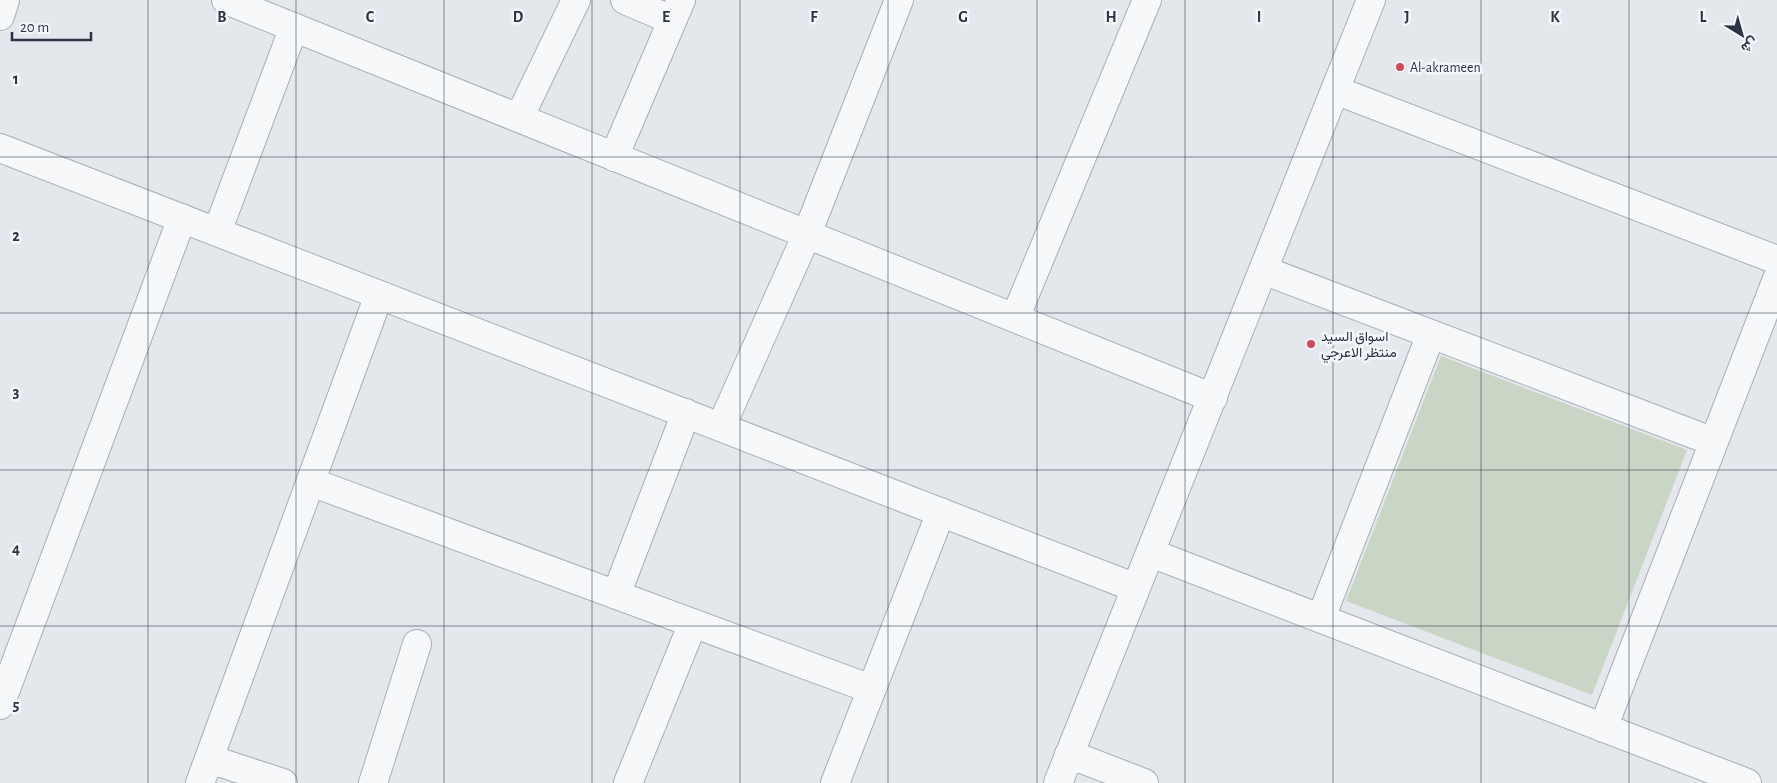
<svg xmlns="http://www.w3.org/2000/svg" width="1777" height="783" viewBox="0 0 1777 783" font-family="'Alegreya Sans',Vazirmatn,sans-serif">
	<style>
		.green { fill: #c9d6c5 }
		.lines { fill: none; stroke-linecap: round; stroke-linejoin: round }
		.minor-casing { stroke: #a9aeb7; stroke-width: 30 }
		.minor { stroke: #f7f8fa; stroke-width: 28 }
		.grid { fill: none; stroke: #2b3445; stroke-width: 1; stroke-opacity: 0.55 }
		.poi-dot { fill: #d1495b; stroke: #f4f6f9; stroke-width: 2 }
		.labels { text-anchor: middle; stroke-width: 5; stroke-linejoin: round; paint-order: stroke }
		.poi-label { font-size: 14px; fill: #2b3445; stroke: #f4f6f9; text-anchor: start }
		.grid-label { font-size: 16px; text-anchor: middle; font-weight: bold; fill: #2b3445; stroke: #f4f6f9; stroke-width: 5; stroke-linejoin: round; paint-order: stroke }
	</style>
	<rect width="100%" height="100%" fill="#e4e7ec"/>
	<path class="green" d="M1441,356L1687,450L1592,695L1346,601Z"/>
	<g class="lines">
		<g class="minor-casing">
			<path id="minor" d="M226,0L1213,398
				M625,0L672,20
				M0,16L5,0
				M1335,90L1777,260
				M519,118L576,0
				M0,148L1136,588
				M614,157L681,0
				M217,232L294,27
				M1263,270L1714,442
				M1015,318L1147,0
				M721,427L807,234L899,0
				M311,482L871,689
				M1151,553L1747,783
				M616,595L686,413
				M1321,618L1431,334
				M0,705L182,218
				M1603,728L1777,279
				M1069,754L1144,783
				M209,759L283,783
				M200,783L379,295
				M373,783L417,644
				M628,783L693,623
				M835,783L941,512
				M1058,783L1371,0"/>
		</g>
		<use href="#minor" class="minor"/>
	</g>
	<path class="grid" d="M148,0V783M296,0V783M444,0V783M592,0V783M740,0V783M888,0V783M1037,0V783M1185,0V783M1333,0V783M1481,0V783M1629,0V783M0,157H1777M0,313H1777M0,470H1777M0,626H1777"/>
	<g class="poi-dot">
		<circle cx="1400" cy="67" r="5"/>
		<circle cx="1311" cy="344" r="5"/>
	</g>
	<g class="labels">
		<g class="poi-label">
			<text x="1410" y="72">Al-akrameen</text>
			<text x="1321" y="341">اسواق السيد<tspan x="1321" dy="16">منتظر الاعرجي</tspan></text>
		</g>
	</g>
	<g class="grid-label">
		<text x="222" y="22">B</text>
		<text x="370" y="22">C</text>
		<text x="518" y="22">D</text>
		<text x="666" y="22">E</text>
		<text x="814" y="22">F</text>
		<text x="963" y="22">G</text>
		<text x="1111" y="22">H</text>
		<text x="1259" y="22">I</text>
		<text x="1407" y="22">J</text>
		<text x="1555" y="22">K</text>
		<text x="1703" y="22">L</text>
		<text x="16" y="84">1</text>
		<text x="16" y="241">2</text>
		<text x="16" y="397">3</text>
		<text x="16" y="554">4</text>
		<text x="16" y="710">5</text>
	</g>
	<g transform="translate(1742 35) rotate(143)" stroke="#f4f6f9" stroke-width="4" paint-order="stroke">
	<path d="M0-4L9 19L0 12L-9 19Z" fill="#2b3445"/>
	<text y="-8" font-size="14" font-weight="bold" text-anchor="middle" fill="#2b3445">ش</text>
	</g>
	<path d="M12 32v8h79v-8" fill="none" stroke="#2b3445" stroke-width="2.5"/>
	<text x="20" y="32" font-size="15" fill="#2b3445" stroke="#f4f6f9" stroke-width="4" paint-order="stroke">20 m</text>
</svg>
